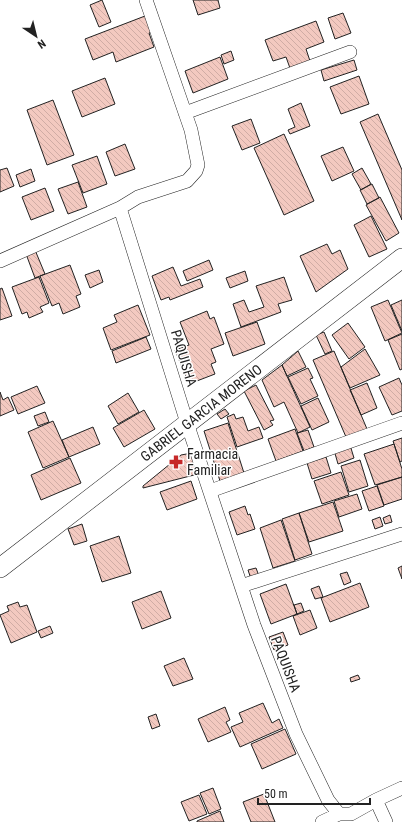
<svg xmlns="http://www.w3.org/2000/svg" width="402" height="822" viewBox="0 0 402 822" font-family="'Roboto Condensed',sans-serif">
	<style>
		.building { fill: url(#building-back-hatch); stroke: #222 }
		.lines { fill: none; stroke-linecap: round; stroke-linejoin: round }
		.street-casing { stroke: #222; stroke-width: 14 }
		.secondary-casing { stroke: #222; stroke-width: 20 }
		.street { stroke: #fff; stroke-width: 13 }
		.secondary { stroke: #fff; stroke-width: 19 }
		.labels { text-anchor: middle; stroke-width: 3; stroke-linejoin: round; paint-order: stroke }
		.street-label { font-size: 14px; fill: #222; stroke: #fff }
		.poi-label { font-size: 14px; fill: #222; stroke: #fff; text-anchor: start }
	</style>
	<defs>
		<pattern id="building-back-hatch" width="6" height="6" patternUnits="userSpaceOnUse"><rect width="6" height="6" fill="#f3c9c0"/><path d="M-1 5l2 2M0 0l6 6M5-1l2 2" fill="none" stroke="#d0aca5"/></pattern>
	</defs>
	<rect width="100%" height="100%" fill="#fff"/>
	<path class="building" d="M102,0L111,22L99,27L90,5Z
		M193,0H218L220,8L198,15Z
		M343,13L351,33L335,39L328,18Z
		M145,16L152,32L149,33L154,47L116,62L113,52L93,60L85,39Z
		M316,21L324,42L306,49L311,64L291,71L286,57L273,61L265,40Z
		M231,51L234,60L224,64L221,55Z
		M220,57L228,79L193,93L185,71Z
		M354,60L357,70L324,81L321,70Z
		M359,76L369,104L341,114L330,87Z
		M105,78L115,104L82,117L72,91Z
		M53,100L74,155L47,165L27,110Z
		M301,103L310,126L290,134L288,130L295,127L288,109Z
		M378,114L402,170V220L360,122Z
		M251,119L260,143L242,150L232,126Z
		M284,134L314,201L284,215L254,148Z
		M125,144L135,169L115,176L106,152Z
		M343,147L354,171L332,181L321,156Z
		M97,156L107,184L83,193L72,165Z
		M7,168L14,186L0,192V170Z
		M362,168L371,184L361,190L352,174Z
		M31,169L35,181L20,187L16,175Z
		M78,182L87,207L68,214L58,189Z
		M372,184L379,198L367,204L360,190Z
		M45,188L54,211L31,220L22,197Z
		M380,197L399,233L386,241L366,205Z
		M371,216L387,249L369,257L354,225Z
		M327,244L332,254L340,250L348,269L316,292L300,256Z
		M35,250L45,274L35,278L26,254Z
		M209,260L213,270L187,281L183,271Z
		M70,265L81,294L76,296L80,307L63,314L59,303L52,306L40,276Z
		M173,267L181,286L200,279L203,287L170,300L169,297L161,300L152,276Z
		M99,270L103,282L90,288L85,275Z
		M245,271L248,281L230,288L226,278Z
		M39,277L49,303L40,307L43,312L29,318L27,312L22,314L12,287Z
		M284,277L292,300L278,304L281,312L241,327L233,304L244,300L249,312L264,307L256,286Z
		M2,288L12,316L0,320V289Z
		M388,300L402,333L385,341L371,307Z
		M402,300V331L391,305Z
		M138,305L150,335L111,350L103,328L117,322L114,315Z
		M207,311L210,319L214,317L224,344L211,349L216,362L211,364L215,374L189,384L175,350L189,345L180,322Z
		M257,322L265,344L233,356L225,333Z
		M348,323L365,347L349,359L332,335Z
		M324,332L332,351L325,354L316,335Z
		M402,334V369L400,370L388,340Z
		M146,337L151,349L116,363L112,351Z
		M365,349L380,375L350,388L341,367Z
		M298,351L306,367L287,376L282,365Z
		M334,351L367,429L346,437L313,360Z
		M282,365L310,427L298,433L284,402L274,407L262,380Z
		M308,368L313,378L310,379L318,396L301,404L288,377Z
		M399,378L402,385V411L392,415L379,387Z
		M367,383L377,408L361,415L350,390Z
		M256,385L274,420L270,421L273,425L264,430L244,391Z
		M37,386L45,403L18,414L11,397Z
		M0,392L3,400L8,397L14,410L0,416Z
		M128,393L139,412L118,424L108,406Z
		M318,398L329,422L312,430L301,406Z
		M225,409L229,414L221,419L217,414Z
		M144,410L155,429L124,447L113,428Z
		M45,412L49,422L38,426L34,416Z
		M234,414L236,419L243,417L248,431L259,427L263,438L237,447L227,417Z
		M53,421L69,457L43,468L28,432Z
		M228,423L244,473L220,481L204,431Z
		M93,427L100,444L69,457L62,440Z
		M295,429L303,451L276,461L268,439Z
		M308,430L314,447L304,451L297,433Z
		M402,438V461L400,462L393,441Z
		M394,444L402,469V477L375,485L364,454Z
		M350,445L354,458L338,464L334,450Z
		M192,453L198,474L143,488V486L181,455Z
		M326,457L331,473L312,479L307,463Z
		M70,458L81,483L41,500L31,475Z
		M360,460L368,486L349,492L341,466Z
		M341,472L349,495L322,504L314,481Z
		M402,477V499L384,505L377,485Z
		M191,481L197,499L167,510L160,492Z
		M377,486L384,506L369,511L362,491Z
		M357,494L362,509L339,517L334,501Z
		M333,502L343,531L309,542L299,513Z
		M245,506L248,515L250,514L255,529L237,535L229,512Z
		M299,513L312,554L295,560L282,519Z
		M390,515L392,522L385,524L383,518Z
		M380,517L383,526L375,529L372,520Z
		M281,520L295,561L273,568L260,528Z
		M82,524L87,541L74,545L68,529Z
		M119,536L131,573L102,582L90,546Z
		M402,566V579L398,568Z
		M256,568L259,576L251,579L248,570Z
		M347,572L351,582L344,585L340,574Z
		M360,583L369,607L330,622L321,598Z
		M286,584L297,614L271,624L260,594Z
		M319,586L323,597L315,599L311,589Z
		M161,591L171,618L142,629L132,602Z
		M18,602L20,607L27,605L37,632L11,643L0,615L9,611L7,606Z
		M301,603L304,611L297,614L294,605Z
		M310,610L317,628L300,635L293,616Z
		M50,626L53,633L41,638L38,631Z
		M283,632L288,645L274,650L269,637Z
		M184,658L193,679L173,686L164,666Z
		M358,675L360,679L351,682L350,678Z
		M263,703L272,723L279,719L283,728L240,747L231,727L243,722L239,713Z
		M225,707L230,720L226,722L231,732L208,742L198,719Z
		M156,714L160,726L152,729L148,717Z
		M285,729L296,754L262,769L251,744Z
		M213,788L221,809L209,814L200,793Z
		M264,794L275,822H251L243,802Z
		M199,795L207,814L189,821L181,802Z
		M220,811L224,822H197V821Z"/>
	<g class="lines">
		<g class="street-casing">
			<path id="street" d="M146,0L191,130L198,165L196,171L187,181L138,197L120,208L187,423L254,625L296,734L328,800L339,814H351L376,800L386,822
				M185,113L350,52
				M0,261L120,208
				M210,491L402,423
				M241,586L402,534
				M376,800L402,788
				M322,822L339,814"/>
		</g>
		<g class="secondary-casing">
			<g id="secondary">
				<path id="s1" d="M0,568L402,258"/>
			</g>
		</g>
		<use href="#street" class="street"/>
		<use href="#secondary" class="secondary"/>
	</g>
	<defs>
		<g id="pharmacy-bare" transform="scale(1.08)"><path d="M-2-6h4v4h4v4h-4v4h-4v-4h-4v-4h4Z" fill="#c62828" stroke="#fff" stroke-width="2.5" paint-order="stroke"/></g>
	</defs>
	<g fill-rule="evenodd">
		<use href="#pharmacy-bare" x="176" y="462"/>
	</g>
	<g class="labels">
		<g class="street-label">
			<text transform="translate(184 358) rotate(73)" y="5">PAQUISHA</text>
			<text dy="5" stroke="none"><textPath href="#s1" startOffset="254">GABRIEL GARCIA MORENO</textPath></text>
			<text transform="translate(286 664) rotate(69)" y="5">PAQUISHA</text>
		</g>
		<g class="poi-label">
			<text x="187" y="459">Farmacia<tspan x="187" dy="16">Familiar</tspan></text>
		</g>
	</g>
	<g transform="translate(36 36) rotate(145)" stroke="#ffffff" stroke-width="3" paint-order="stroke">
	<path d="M0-3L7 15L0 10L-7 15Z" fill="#222222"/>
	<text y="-6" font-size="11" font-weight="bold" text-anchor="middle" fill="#222222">N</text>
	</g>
	<path d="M258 798v6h112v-6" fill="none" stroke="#222222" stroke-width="2"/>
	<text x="264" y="798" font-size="12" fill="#222222" stroke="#ffffff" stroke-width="3" paint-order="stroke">50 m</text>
</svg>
